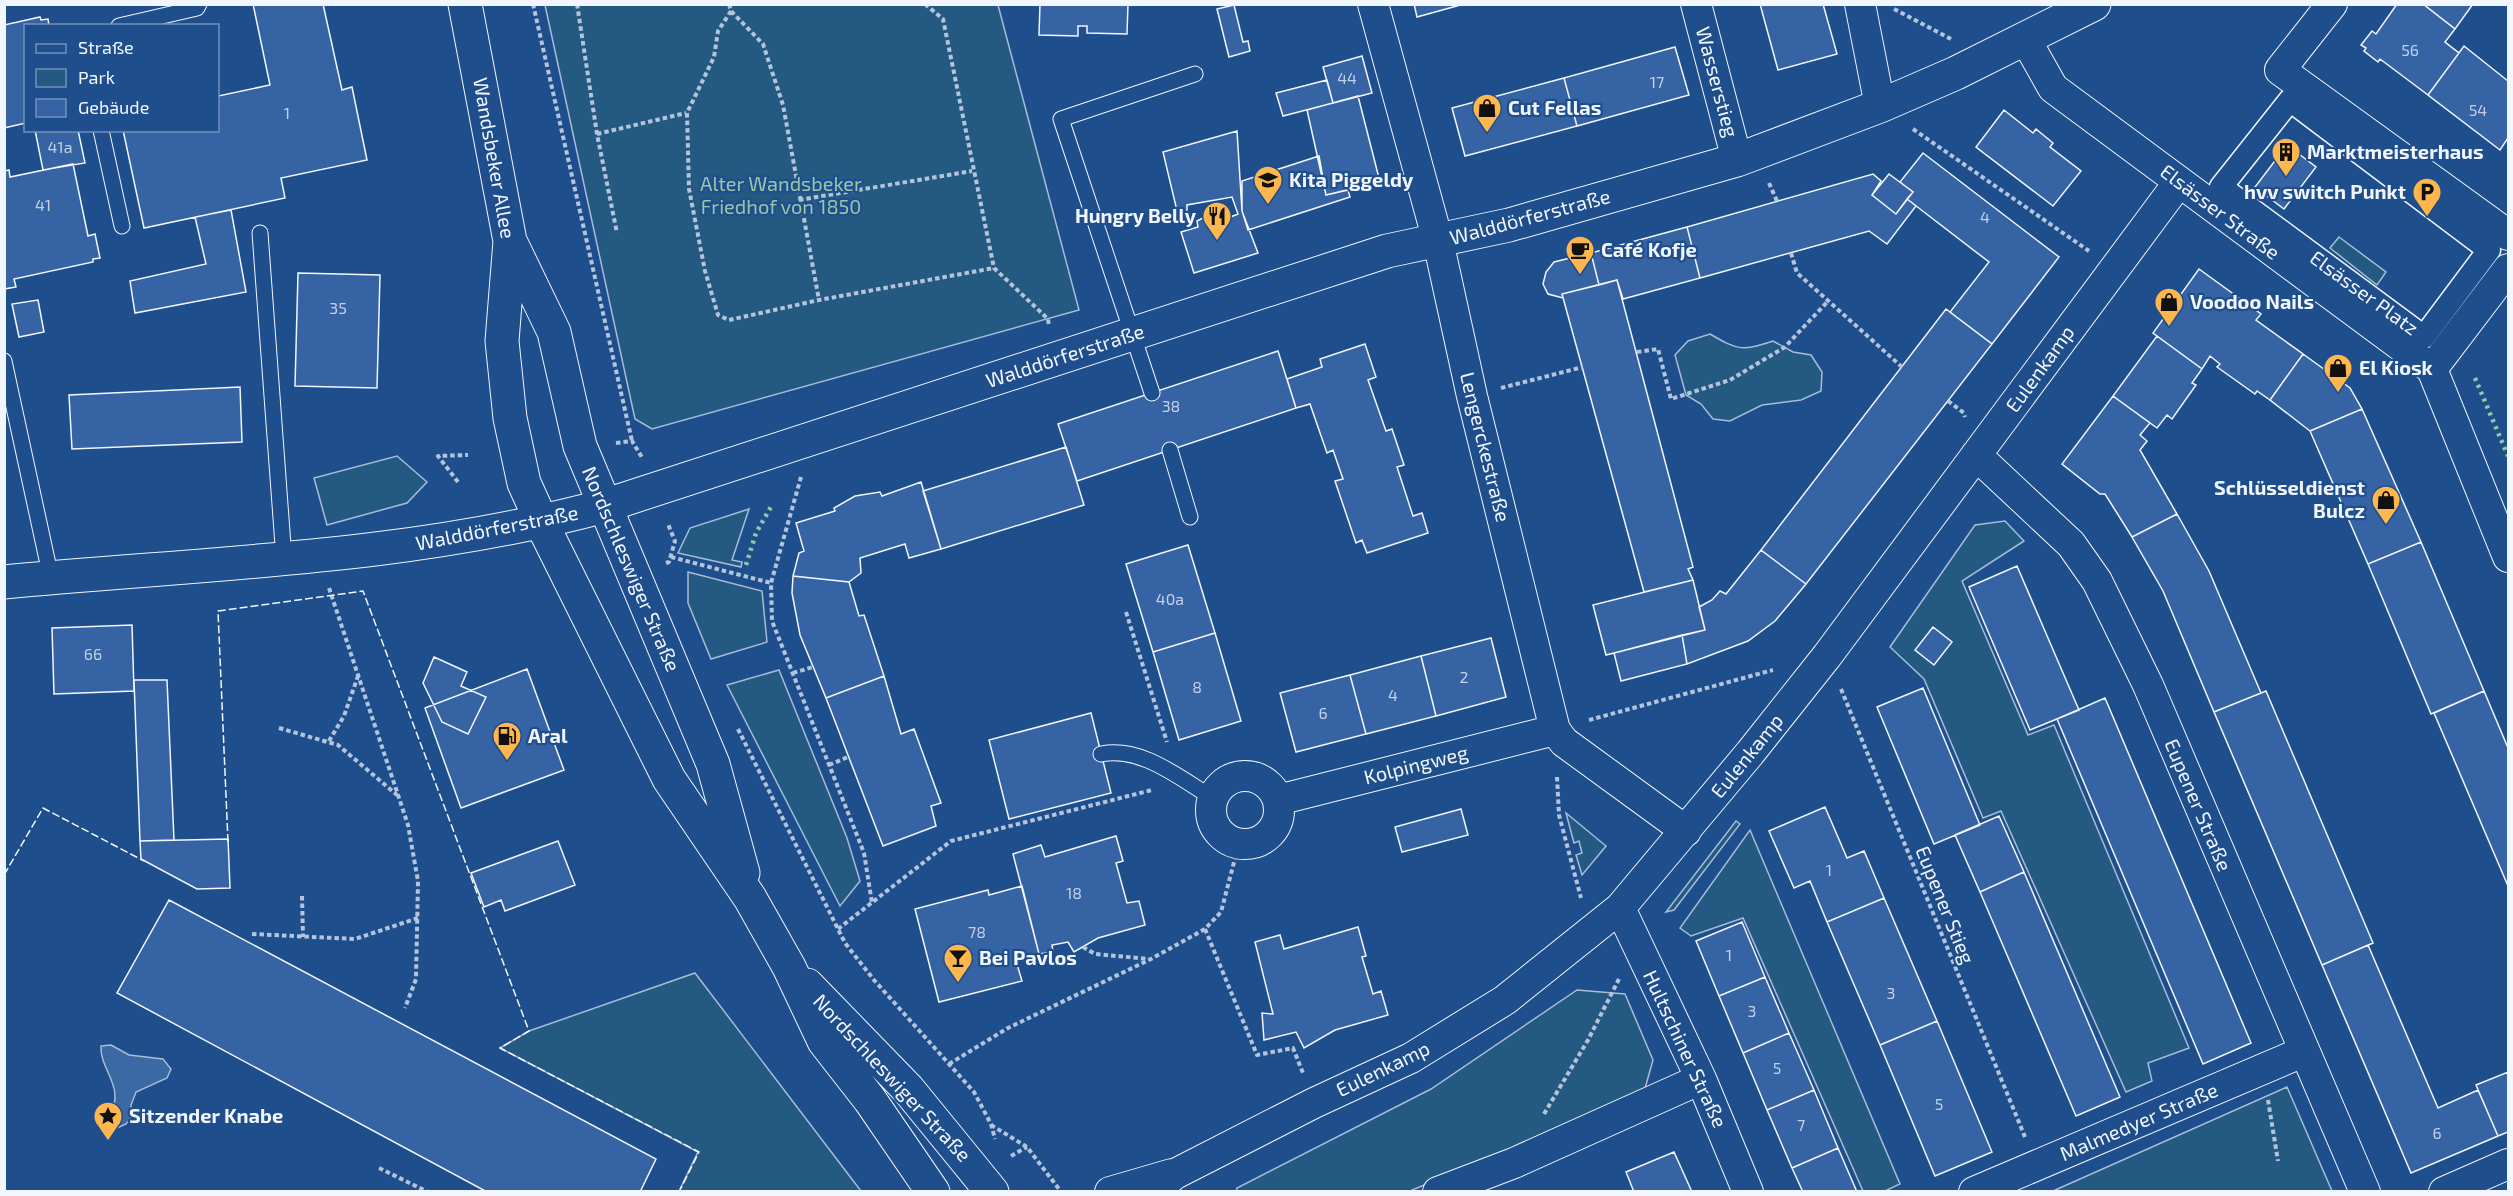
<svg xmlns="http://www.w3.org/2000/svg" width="2513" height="1196" viewBox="0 0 2513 1196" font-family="'Exo 2',sans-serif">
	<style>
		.green { fill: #245a82; stroke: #a8bbd7; stroke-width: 1.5 }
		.water { fill: #3b69a3; stroke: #a8bbd7; stroke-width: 1.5 }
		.building { fill: #3563a3; stroke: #f2f6ff; stroke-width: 1.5 }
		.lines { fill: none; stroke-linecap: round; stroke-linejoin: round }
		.service-casing { stroke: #f2f6ff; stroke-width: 17 }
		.pedestrian-casing { stroke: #f2f6ff; stroke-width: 25 }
		.minor-casing { stroke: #f2f6ff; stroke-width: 32 }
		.tertiary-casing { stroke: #f2f6ff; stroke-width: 35 }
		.primary-casing { stroke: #f2f6ff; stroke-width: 35 }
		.path { stroke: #b3c4dc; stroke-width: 4; stroke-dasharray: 4.5 3; stroke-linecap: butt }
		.service { stroke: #1f4e8c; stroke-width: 15 }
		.pedestrian { stroke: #1f4e8c; stroke-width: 22 }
		.minor { stroke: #1f4e8c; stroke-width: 30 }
		.tertiary { stroke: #1f4e8c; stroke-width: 33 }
		.primary { stroke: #1f4e8c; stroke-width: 33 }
		.hedge { stroke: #97c8a6; stroke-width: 4.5; stroke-dasharray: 3 4.5; stroke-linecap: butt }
		.fence { stroke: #f2f6ff; stroke-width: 1.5; stroke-dasharray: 8 3; stroke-linecap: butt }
		.labels { text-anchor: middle; stroke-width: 4.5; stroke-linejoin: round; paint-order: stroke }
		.number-label { font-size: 16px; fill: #c3d1e8 }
		.street-label { font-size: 20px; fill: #f2f6ff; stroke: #1f4e8c }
		.poi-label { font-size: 20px; font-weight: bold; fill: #f2f6ff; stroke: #1f4e8c; text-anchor: start }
		.park-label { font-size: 20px; fill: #97c8a6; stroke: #1f4e8c }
	</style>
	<rect width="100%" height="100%" fill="#1f4e8c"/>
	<path class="green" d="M545,5H998L1079,310L652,429L635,419Z
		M2339,237L2386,272L2377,285L2330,248Z
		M1710,334C1739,351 1742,351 1773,341L1793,352L1811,355L1822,372L1821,391L1801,400L1762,405L1730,421L1713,419L1701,404L1686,395L1675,355L1688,341Z
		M397,456L427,482L407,503L327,525L314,478Z
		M749,509L732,560L742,562L741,567L678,553L690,528Z
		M2005,521L2024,541L1962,581L2028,735L2054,725L2189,1048L2148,1063L2152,1081L2126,1092L2001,811L1983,818L1924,679L1890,647L1975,525Z
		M688,572L762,591L767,642L711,659L688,603Z
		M779,670L847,838L860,881L840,906L727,685Z
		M1566,813L1606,846L1582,875L1576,855L1582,853L1579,841L1574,843Z
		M1736,821L1740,824L1674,910L1666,912Z
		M1750,830L1900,1184L1885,1191H1863L1743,918L1691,936L1680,928Z
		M695,973L861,1191H679L698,1152L500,1048L529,1031Z
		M1577,990L1625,994L1653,1060L1644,1092L1410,1191L1236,1192L1237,1188L1431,1089Z
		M2287,1087L2332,1191H2053Z"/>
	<path class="water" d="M111,1045L129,1055L163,1059L171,1069L167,1078L136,1092L131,1105L132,1117L126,1124L113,1130L109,1116C127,1088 99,1069 101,1046Z"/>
	<path class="building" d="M253,4H323L342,90L352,87L367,160L281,178L285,198L144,228L123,130H218V96L270,85Z
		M1040,4H1128L1127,34L1087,33V26H1078V36L1039,35Z
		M1414,4H1464L1417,17Z
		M1760,4H1823L1837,54L1778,70Z
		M2397,4H2423L2455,29L2445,42L2459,53L2428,95L2380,59L2378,62L2364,51L2366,48L2361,45L2372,31L2376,34Z
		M2423,4H2473L2455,29Z
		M1234,5L1243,42L1248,41L1250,51L1229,57L1217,9Z
		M40,17L41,20L48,19L49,26H26V123L4,128V25Z
		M2464,46L2508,81V138L2500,150L2428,95Z
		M1675,47L1689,95L1577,126L1564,78Z
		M1362,56L1372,93L1333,103L1323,67Z
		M1564,78L1577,126L1465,156L1452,108Z
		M1327,80L1333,103L1283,116L1276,93Z
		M1358,96L1380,182L1326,195L1307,110Z
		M2004,110L2033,133L2036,129L2053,143L2050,147L2081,171L2053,206L1976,147Z
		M35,130H78L85,163L43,170Z
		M1237,131L1242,211L1258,253L1194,273L1181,232L1198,227L1197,221L1211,214L1215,223L1238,214L1232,197L1187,205V214L1178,215L1163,152Z
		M2287,145L2316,167L2284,209L2255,187Z
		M1923,153L2059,257L1992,344L1950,312L1989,262L1907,199L1913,192L1900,182Z
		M1319,156L1326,195L1348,190L1350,197L1248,230L1242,211V181Z
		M73,164L88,236L95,234L100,258L93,259V262L14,279L16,287L4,289V171L9,170L10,177Z
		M1873,174L1881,181L1872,195L1896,214L1907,199L1916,206L1887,244L1869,231L1700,278L1687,227Z
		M1889,174L1913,192L1896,214L1872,195Z
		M231,210L246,292L135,313L130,281L206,264L195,217Z
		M1687,227L1700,278L1623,299L1617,280L1599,285L1591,253Z
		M1591,253L1599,285L1562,294L1563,298L1548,294L1543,284L1546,272L1554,262Z
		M2199,269L2261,314L2256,320L2303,354L2270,400L2257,391L2255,394L2217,367L2220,364L2210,356L2202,369L2153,333Z
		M298,273L380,275L377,388L295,386Z
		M1617,280L1693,567L1688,569L1693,580L1644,592L1562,294Z
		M38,300L44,332L19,337L12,304Z
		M1946,309L1992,344L1806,584L1761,550Z
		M2157,336L2202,369L2192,383L2196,385L2172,419L2167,415L2157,428L2113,396Z
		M1365,344L1376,377L1368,380L1386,431L1392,429L1404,465L1397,467L1413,516L1422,513L1428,533L1367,553L1362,540L1356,543L1335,481L1343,479L1333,450L1327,453L1310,404L1296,408L1287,379L1322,367L1320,359Z
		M1278,351L1296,408L1077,481L1058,424Z
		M2303,354L2350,388L2362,409L2310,431L2270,400Z
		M240,387L242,442L72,449L69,395Z
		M2113,396L2150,423L2140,435L2147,441L2140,450L2177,514L2132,537L2105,494H2100L2062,464Z
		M2362,409L2421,542L2368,564L2310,431Z
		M1066,447L1084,505L941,549L923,491Z
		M921,482L941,549L909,558L905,544L860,558L861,573L849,582L793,576L799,553L804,551L796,523L835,511L834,508L855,496L880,492L882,496Z
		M2177,514L2209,571L2261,693L2214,712L2163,591L2132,537Z
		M2421,542L2484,691L2431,714L2368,564Z
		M1188,545L1215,633L1153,652L1126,564Z
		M1761,550L1806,584L1775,621L1748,641L1687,664L1682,635L1705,630L1699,607L1712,600L1720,591L1726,594Z
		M2017,566L2079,710L2030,730L1969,587Z
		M793,576L849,582L859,616L864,615L884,676L826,698L800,635L792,593Z
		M1693,580L1705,630L1606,655L1593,605Z
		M132,625L134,691L54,694L52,628Z
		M1933,627L1952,642L1934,665L1915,650Z
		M1215,633L1241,721L1179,740L1153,652Z
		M1682,635L1687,664L1621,681L1614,653Z
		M1491,638L1506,697L1436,716L1421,656Z
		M1421,656L1436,716L1366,734L1350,675Z
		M434,657L467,672L461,686L486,697L468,734L442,722L423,683Z
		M527,669L564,770L461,808L425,708Z
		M1350,675L1366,734L1296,752L1280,693Z
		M884,676L901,734L914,729L941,803L931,806L936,826L883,846L826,698Z
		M134,680H167L174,840L140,841Z
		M1923,688L1980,825L1934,844L1877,707Z
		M2266,691L2373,943L2322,965L2214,712Z
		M2484,691L2508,748V886L2434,713Z
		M2105,698L2251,1043L2203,1064L2057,719Z
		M1091,713L1111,793L1009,819L989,740Z
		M1825,807L1847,858L1864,851L1884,898L1827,922L1810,881L1794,888L1769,831Z
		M1461,809L1468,835L1402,852L1395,827Z
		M1999,816L2024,872L1980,892L1955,835Z
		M1116,836L1123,861L1116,863L1127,903L1139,901L1145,925L1098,938L1074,952L1068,942L1052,945L1053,952L1039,954L1013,854L1041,845L1045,857Z
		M228,839L230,888L197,889L141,859L140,841Z
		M558,841L575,885L505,911L501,900L484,907L471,873Z
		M2024,872L2120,1097L2076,1116L1980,892Z
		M1022,886L1039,954L1016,961L1022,981L939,1002L915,909L988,890L989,895Z
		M1884,898L1937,1021L1880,1045L1827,922Z
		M169,900L656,1159L640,1192H487L117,993Z
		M1742,922L1765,977L1719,996L1696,941Z
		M1358,927L1366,956L1362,957L1373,994L1381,991L1388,1015L1335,1030L1304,1048L1296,1032L1264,1040L1262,1013L1273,1014L1255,942L1280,935L1284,949Z
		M2368,945L2438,1108L2478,1090L2498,1136L2411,1173L2322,965Z
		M1765,977L1789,1033L1743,1053L1719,996Z
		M1937,1021L1992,1152L1935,1176L1880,1045Z
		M1789,1033L1814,1090L1767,1110L1743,1053Z
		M2508,1072V1132L2498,1136L2476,1085Z
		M1814,1090L1838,1148L1792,1168L1767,1110Z
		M1838,1148L1857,1192H1803L1792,1168Z
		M1674,1152L1692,1192H1634L1626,1172Z"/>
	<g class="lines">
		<g class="service-casing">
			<path id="service" d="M119,26L197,8L199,4
				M101,130L122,226
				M260,233L284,559
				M4,361L51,578
				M1152,393L1061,119L1195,74
				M1170,450L1190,517
				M1101,754C1142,746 1179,778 1213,798"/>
		</g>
		<g class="pedestrian-casing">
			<path id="pedestrian" d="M2290,100L2489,250L2424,337L2221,187Z"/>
		</g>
		<g class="minor-casing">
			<path id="minor" d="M1373,4L1438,241L1472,396L1555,730L1564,742L1686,831
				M1696,4L1737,160
				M1860,4L1880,106
				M2332,4L2280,70L2508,235
				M2026,40L2053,88L2432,369L2508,557
				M2432,369L2508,269
				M1976,455L2071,544L2097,581L2148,685L2365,1192
				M1211 810a34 34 0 1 1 68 0a34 34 0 1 1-68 0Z
				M1278,800L1555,730
				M1620,908L1701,1079L1748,1192
				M1110,1192L1172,1174
				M1152,1192L1175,1174L1314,1103L1411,1058L1505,1000L1620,908L1750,753L1827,656L2179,182
				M1438,1192L1514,1163L1701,1079
				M1974,1192L2303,1052
				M2444,1192L2508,1164"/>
		</g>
		<g class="tertiary-casing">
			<path id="tertiary" d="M4,582C205,563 408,559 604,506L1387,251L1509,225L1737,160L1880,106L1956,73L2094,4"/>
		</g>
		<g class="primary-casing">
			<path id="primary" d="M465,4L510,241L502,341L510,418L524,483L548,536L669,779L750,898L789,967L824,1041L870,1100L933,1192
				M511,243L554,332L580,446L713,764L743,873
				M807,985L908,1089L992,1192"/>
		</g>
		<path class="path" d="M533,4L632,441
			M577,4L597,134L617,233
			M729,4L731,11L763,44L783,105L819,300
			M925,4L943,19L994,268L1048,319L1049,327
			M1894,9L1951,39
			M731,11L718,31L714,57L687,113L689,189L705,271L718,315L729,320L819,300L994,268
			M1913,129L2089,251
			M597,134L686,113
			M1769,183L1777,201
			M799,200L972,171
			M1791,253L1797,273L1902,367
			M1637,352L1658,349L1671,399L1730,380L1785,347L1828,301
			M1501,388L1583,367
			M1948,401L1964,413L1965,417
			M616,443L632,441L643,459
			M801,477L771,583L772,621L864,853L872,903
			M458,482L438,456L468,455
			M671,557L771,583
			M666,563L669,562L675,541L668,524
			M329,588L408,825L418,881L416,979L405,1008
			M1126,612L1167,742
			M793,673L813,667
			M1841,689L2025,1137
			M1589,720L1773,670
			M279,728L338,745L397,795
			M738,729L845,943L874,980L974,1092L991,1124L995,1139
			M329,741L344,716L358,676
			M829,765L848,757
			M1557,777L1559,815L1581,898
			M302,896L303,937
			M838,929L951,841L1152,790
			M1205,929L1257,1055L1293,1048L1303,1073
			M252,934L355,939L418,918
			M1083,947L1095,954L1149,959
			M949,1064L1008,1028L1151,959L1205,929L1221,912L1239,843
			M2268,1100L2278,1161
			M1544,1114L1588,1040L1619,979
			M991,1125L1027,1147L1059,1189
			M1011,1156L1027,1147
			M379,1168L428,1192"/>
		<use href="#service" class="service"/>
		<use href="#pedestrian" class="pedestrian"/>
		<use href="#minor" class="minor"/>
		<use href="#tertiary" class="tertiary"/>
		<use href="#primary" class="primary"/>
		<path class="hedge" d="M2475,378L2508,456
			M746,565L756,533L772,505"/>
		<path class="fence" d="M228,842L218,611L363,591L529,1031L500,1048L699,1152L679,1192
			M4,875L43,808L144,861"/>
	</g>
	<defs>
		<g id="shop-pin" transform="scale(1.5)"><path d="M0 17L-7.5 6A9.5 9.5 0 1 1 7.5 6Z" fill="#ffb74d" stroke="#1f4e8c"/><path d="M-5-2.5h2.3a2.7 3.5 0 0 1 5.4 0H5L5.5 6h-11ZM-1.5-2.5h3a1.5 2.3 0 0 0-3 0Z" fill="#111"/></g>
		<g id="building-pin" transform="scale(1.5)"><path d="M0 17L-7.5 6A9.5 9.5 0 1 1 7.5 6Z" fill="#ffb74d" stroke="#1f4e8c"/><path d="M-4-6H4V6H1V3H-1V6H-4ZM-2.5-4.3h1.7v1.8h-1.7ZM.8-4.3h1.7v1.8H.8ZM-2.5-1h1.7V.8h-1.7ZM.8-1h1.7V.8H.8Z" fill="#111"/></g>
		<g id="school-pin" transform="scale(1.5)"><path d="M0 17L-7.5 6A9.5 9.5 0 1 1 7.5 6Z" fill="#ffb74d" stroke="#1f4e8c"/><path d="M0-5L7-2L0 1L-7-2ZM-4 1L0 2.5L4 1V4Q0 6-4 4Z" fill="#111"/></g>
		<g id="parking-pin" transform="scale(1.5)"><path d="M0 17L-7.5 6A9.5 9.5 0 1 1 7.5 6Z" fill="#ffb74d" stroke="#1f4e8c"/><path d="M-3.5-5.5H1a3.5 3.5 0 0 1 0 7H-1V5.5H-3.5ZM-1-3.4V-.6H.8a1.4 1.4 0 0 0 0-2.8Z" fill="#111"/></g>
		<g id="restaurant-pin" transform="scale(1.5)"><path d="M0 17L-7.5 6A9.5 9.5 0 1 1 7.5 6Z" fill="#ffb74d" stroke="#1f4e8c"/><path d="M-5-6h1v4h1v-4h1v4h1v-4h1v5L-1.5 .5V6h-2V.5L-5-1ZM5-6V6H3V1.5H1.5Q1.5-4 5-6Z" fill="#111"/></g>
		<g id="cafe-pin" transform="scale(1.5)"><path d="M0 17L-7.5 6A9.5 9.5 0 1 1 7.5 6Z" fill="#ffb74d" stroke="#1f4e8c"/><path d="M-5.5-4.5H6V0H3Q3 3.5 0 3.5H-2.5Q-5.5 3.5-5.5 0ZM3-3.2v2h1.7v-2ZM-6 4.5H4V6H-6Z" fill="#111"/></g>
		<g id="fuel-pin" transform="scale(1.5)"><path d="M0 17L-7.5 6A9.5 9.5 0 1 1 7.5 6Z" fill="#ffb74d" stroke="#1f4e8c"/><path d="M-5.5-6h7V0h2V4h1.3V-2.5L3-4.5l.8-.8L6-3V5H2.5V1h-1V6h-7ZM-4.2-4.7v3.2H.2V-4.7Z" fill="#111"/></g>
		<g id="bar-pin" transform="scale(1.5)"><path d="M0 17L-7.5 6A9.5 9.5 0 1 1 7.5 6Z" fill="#ffb74d" stroke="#1f4e8c"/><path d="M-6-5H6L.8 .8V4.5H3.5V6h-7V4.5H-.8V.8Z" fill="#111"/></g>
		<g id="sight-pin" transform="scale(1.5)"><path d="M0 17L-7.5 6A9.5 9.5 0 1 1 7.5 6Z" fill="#ffb74d" stroke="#1f4e8c"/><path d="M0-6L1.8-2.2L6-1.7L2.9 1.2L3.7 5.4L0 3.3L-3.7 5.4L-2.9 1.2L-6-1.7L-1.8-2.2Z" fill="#111"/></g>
	</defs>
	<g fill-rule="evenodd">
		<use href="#shop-pin" x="1487" y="108"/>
		<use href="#building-pin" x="2286" y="152"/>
		<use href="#school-pin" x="1268" y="180"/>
		<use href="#parking-pin" x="2427" y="192"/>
		<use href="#restaurant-pin" x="1217" y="216"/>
		<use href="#cafe-pin" x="1580" y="250"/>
		<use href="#shop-pin" x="2169" y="302"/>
		<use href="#shop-pin" x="2338" y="368"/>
		<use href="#shop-pin" x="2386" y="500"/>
		<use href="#fuel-pin" x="507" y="736"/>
		<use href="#bar-pin" x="958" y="958"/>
		<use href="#sight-pin" x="108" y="1116"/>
	</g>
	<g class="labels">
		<g class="number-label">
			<text x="2410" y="56">56</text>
			<text x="1347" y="84">44</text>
			<text x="1657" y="88">17</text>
			<text x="2478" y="116">54</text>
			<text x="287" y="119">1</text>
			<text x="60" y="153">41a</text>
			<text x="43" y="211">41</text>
			<text x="1985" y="223">4</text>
			<text x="338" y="314">35</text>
			<text x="1171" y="412">38</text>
			<text x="1170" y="605">40a</text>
			<text x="93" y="660">66</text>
			<text x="1464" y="683">2</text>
			<text x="1197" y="693">8</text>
			<text x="1393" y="701">4</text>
			<text x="1323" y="719">6</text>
			<text x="1829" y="876">1</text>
			<text x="1074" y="899">18</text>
			<text x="977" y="938">78</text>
			<text x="1729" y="961">1</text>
			<text x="1891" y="999">3</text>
			<text x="1752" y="1017">3</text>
			<text x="1777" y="1074">5</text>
			<text x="1939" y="1110">5</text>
			<text x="1801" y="1131">7</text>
			<text x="2437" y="1139">6</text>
		</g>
		<g class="street-label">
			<text transform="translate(1717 82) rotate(75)" y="7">Wasserstieg</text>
			<text transform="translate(494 158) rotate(80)" y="7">Wandsbeker Allee</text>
			<text transform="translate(2220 212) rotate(37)" y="7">Elsässer Straße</text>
			<text transform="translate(1530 217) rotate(-15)" y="7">Walddörferstraße</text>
			<text transform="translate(2364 293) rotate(36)" y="7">Elsässer Platz</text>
			<text transform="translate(1065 356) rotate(-18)" y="7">Walddörferstraße</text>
			<text transform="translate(2040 369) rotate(-54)" y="7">Eulenkamp</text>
			<text transform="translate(1485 447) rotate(76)" y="7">Lengerckestraße</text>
			<text transform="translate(497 528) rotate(-11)" y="7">Walddörferstraße</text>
			<text transform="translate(631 569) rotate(67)" y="7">Nordschleswiger Straße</text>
			<text transform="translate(1747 756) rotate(-51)" y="7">Eulenkamp</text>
			<text transform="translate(1416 765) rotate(-14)" y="7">Kolpingweg</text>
			<text transform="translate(2198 805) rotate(67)" y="7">Eupener Straße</text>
			<text transform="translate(1945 905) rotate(68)" y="7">Eupener Stieg</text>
			<text transform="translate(1685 1049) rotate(65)" y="7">Hultschiner Straße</text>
			<text transform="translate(1383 1069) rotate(-26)" y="7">Eulenkamp</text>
			<text transform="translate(892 1078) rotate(47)" y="7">Nordschleswiger Straße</text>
			<text transform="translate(2139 1122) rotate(-23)" y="7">Malmedyer Straße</text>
		</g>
		<g class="poi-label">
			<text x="1508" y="115">Cut Fellas</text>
			<text x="2307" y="159">Marktmeisterhaus</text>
			<text x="1289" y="187">Kita Piggeldy</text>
			<text x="2406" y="199" text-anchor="end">hvv switch Punkt</text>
			<text x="1196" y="223" text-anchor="end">Hungry Belly</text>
			<text x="1601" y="257">Café Kofje</text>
			<text x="2190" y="309">Voodoo Nails</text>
			<text x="2359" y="375">El Kiosk</text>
			<text x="2365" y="495" text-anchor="end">Schlüsseldienst<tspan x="2365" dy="23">Bulcz</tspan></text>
			<text x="528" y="743">Aral</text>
			<text x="979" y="965">Bei Pavlos</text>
			<text x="129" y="1123">Sitzender Knabe</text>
		</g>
		<g class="park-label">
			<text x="781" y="191">Alter Wandsbeker<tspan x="781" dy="23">Friedhof von 1850</tspan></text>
		</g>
	</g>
	<rect width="2513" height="1196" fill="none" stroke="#f2f6ff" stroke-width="12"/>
	<rect x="24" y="24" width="195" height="108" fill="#1f4e8c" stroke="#7391ba" stroke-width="1.5"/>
	<rect x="36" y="44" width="30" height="9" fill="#1f4e8c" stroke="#7391ba" stroke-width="1.5"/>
	<text x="78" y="54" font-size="18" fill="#f2f6ff">Straße</text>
	<rect x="36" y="69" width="30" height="18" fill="#245a82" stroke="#7391ba" stroke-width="1.5"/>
	<text x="78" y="84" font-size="18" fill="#f2f6ff">Park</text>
	<rect x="36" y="99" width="30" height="18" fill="#3563a3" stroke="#7391ba" stroke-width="1.5"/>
	<text x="78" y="114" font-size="18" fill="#f2f6ff">Gebäude</text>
</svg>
